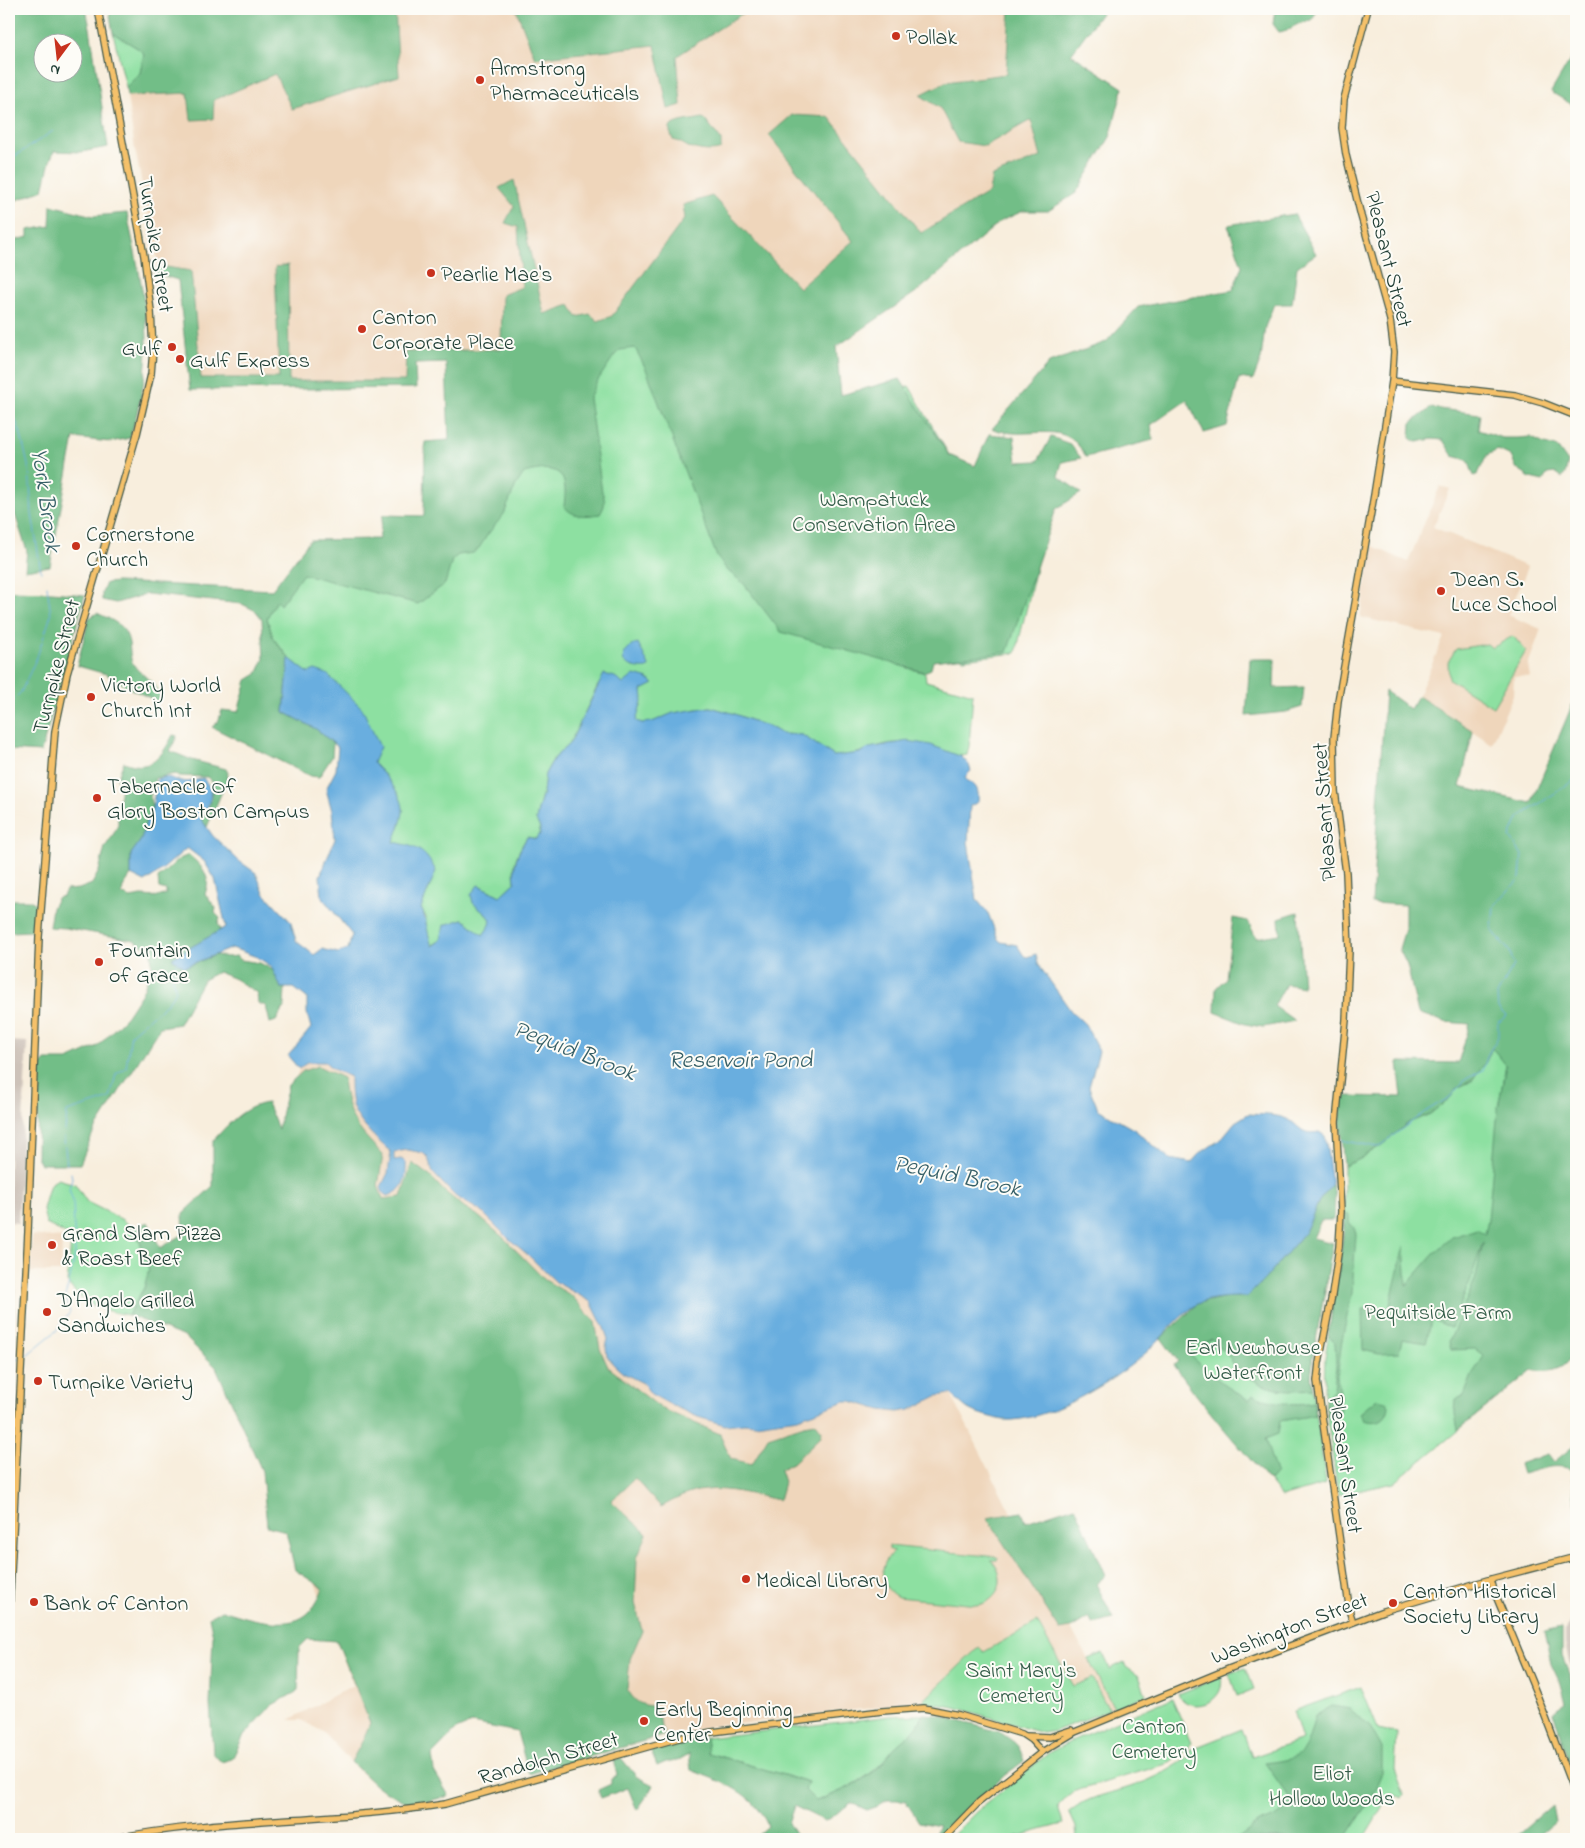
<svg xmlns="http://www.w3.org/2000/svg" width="1585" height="1848" viewBox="0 0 1585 1848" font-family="'Indie Flower',sans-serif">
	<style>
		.built { fill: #efd6bb }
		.industrial { fill: #cdc2b9 }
		.green { fill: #8de0a1; stroke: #568e6a }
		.forest { fill: #72be87; stroke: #487e5e; fill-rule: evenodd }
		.water { fill: #69aedf; stroke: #44768a }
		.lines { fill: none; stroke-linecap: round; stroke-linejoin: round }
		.stream { stroke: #69aedf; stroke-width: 1 }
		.major-casing { stroke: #40584d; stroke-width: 8 }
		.major { stroke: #f5c16b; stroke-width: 5.5 }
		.poi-dot { fill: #c8321e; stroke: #fdfcf7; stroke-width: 2 }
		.labels { text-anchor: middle; stroke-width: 4; stroke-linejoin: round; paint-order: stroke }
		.poi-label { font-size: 22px; fill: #1f3d34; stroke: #fdfcf7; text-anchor: start }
		.street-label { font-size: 22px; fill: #1f3d34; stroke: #fdfcf7 }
		.park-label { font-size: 22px; fill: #355e4a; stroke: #fdfcf7 }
		.water-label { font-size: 24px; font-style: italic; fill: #355f67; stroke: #fdfcf7 }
	</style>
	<rect width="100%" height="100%" fill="#fdfcf7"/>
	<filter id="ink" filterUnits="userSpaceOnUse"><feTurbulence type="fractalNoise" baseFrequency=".02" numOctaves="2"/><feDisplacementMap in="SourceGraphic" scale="10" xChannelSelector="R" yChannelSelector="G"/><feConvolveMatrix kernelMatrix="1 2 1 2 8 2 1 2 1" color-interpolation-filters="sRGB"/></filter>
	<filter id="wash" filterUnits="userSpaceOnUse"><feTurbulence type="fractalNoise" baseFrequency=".0096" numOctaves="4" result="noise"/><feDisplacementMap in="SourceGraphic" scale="20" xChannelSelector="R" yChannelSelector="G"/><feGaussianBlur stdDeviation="1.12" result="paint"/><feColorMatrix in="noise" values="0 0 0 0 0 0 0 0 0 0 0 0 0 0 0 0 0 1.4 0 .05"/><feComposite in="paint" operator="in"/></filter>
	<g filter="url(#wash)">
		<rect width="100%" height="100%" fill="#f8eedd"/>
		<path class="built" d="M425,9H516L535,58L655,45L668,109L681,104L677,56L749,9H1010L1006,74L946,82L920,95L940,108L959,142L985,146L1032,119L1041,158L992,176L989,192L921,234L829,118L792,115L769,135L853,241L799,288L712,196L683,205L685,218L612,316L598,321L577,317L544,314L514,180V206L518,227L522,288L502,295L501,349L406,352L405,381H288V266L275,267L279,378H201L191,271L159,266L135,150L127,96L188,93L213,119V100L275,74L292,109L399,76L396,16Z
			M1440,486L1450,489L1433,527L1528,567L1508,615L1541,629L1528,665L1530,677L1514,676L1513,695L1492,744L1418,696L1444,637L1360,617L1372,546L1408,562Z
			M316,1061L325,1062L333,1069L350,1077L352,1105L361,1122L377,1140L391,1152L388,1173L381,1187L391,1195L398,1191L407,1179L406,1162L394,1160V1152L408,1150L423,1153L428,1158L433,1173L455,1196L481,1211L508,1238L527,1254L556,1282L591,1302L604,1328L608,1339L606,1347L634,1379L643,1383L651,1394L671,1405L698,1417L725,1425L744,1423L755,1424L774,1422L822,1410L845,1401L869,1405L881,1410H910L937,1396L951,1394L1042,1574L1114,1708L1109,1710L1092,1678L1073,1686L1037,1623L984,1652L979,1648L922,1702L738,1724H722L668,1735L529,1774L515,1724L453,1699L376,1786L359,1771L323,1732L301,1720H289L353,1685L302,1548L272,1148L299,1069L307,1062Z
			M32,1235L62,1238L61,1272H30Z"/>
		<path class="industrial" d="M9,1041L27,1042L18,1223L9,1222Z
			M9,1273L16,1275L13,1343H9Z
			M1576,1615V1679L1569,1663L1565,1643V1630Z"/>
		<path class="green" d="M113,33L139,49L144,54L140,73L126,87Z
			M623,331L837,425L909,386L983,513L1059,470L1016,653L963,659L849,600L888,662L925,673L926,681L973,694L969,746L967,755C957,759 910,743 895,743C885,743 870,749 861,752C853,755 843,755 834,756L802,735L782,734L774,729L732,713L710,707L674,713L652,722L642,723L636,721V716L641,706L642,690L653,684H623L615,677L598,685L570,743L554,758L545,774L543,793L538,810L536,820L540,828V834L536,839L527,837C517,854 512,862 515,882L500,896L479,885L473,903L491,919V925L483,935L463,919L445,925L441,940L431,946L426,928V917L421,908L425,895L394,842L403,809L385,775L373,763L308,673L289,658L273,638L267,618L270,608L297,567L356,570L510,485Z
			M1513,636L1526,651L1493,707L1449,679L1448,662L1456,649L1487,644L1492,648Z
			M1492,1047L1506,1065L1498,1108L1575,1254L1556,1350L1394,1483L1338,1495L1324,1393L1325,1358L1344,1230V1166L1360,1159L1383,1144L1408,1123L1430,1114L1451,1097L1457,1088L1472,1081Z
			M58,1179L75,1184L87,1202L121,1219L133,1228L140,1242L149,1270L144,1288L128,1315C101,1310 84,1306 67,1282L71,1243L70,1236L46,1224L43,1209L50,1184Z
			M1328,1278L1318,1324L1311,1376L1326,1484L1281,1497L1184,1370L1171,1331Z
			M889,1546L998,1557L997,1560H991C1007,1576 1001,1600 978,1605L898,1597C878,1587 878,1563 895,1551L889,1550Z
			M1037,1622L1073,1686L1092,1678L1109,1710L1055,1731L1042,1733L955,1707L922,1702L979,1647L984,1652Z
			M1103,1653L1110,1669L1124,1662L1126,1667L1139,1676L1146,1695L1114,1708L1088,1659Z
			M1246,1668L1254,1689L1237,1696L1229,1673Z
			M1221,1677C1227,1702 1190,1716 1178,1694Z
			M1361,1687L1378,1729L1397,1733L1395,1769L1404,1795L1402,1798L1391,1792L1363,1839H1077L1076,1827L1069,1812C1087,1796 1111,1794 1133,1786C1154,1779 1174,1768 1191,1755L1189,1750L1242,1729L1252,1757L1302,1740L1293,1711Z
			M1172,1698L1191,1742L1185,1751L1170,1763L1072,1792L1058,1807L1063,1824L1015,1837L1017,1839H949L976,1812L1050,1752L1080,1737Z
			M922,1715C920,1730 906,1738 896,1747C890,1752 886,1759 880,1765C863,1782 838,1793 816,1801L805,1790L808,1782L708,1753L706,1738L891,1716Z"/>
		<path class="forest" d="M9,9H86L90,28L108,147L81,152L54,151L50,161L43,190L9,203ZM42,42H72V72H42Z
			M109,9H395L399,76L292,109L275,74L214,100L213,119L191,120L188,93L127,96L126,87L140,73L144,54L139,49L113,33Z
			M516,9H749L677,56L681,105L668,109L655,45L535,58Z
			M1010,9H1104L1071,54L1123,88L1110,137L1076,193L1048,211H1023L1001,221L919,290L836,347L841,395L900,379L949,455L975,466L989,434L1014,437L1017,462L1038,461L1051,437L1070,444L1081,458L1062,462L1058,476L1081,493L1056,509L1007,652L933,661L931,669L924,672L781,632L744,584L727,570L717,557L646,369L635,348L620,350L614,356L596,383L589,398L602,492C606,501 605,506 600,514C586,516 573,518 564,506C569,471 557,464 524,473L516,485L504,514L488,534L479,548L473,553L458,555L452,560L445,584L418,604L303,574L280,605L277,600L267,618L273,638L289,658L284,712L316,729L333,743L332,757L319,777L310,776L212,727L218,722L222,710L238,712L247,680L257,674L264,659L262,619L256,611L242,604L147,594L116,603L102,600V593L106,583L117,582L272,590L310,540L379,539L383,515L424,516L425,442L449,440L446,363L415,364L416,388L190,390L178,280L154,273L159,266L191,271L201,378H279L275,267L288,265L289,381H405L406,352L501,349L502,295L522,287L518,227L505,223L514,206L499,188L514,180L544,314L570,305L577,317L590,314L598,321L612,316L685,218L683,205L712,196L799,288L853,241L769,135L792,115L829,117L921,233L989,192L992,176L1041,157L1031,120L985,146L958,142L940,108L920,95L946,82L1006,74Z
			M1275,9H1318C1312,22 1313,19 1301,23C1292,26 1291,30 1279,32L1273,24Z
			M1576,50V107L1551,92Z
			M702,118L705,119L721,140V149C712,153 697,150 688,147C683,144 679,141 673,140L670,132V127C679,120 691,121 702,118Z
			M51,205L93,216L127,213C136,260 151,315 146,363C144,389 137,413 130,438L110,442L74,438L50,566L25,570L27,551L12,505L9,501V242L28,237V230L50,226Z
			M1294,214L1316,254L1297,267L1292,304H1274L1265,327L1261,359L1253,380L1239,378L1227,426L1204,433L1187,400L1151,425L1153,440L1086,457C1071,429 1054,432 1026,433C1014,434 1003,432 992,429L1049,363L1106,342L1138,307L1233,290L1242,266L1228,225Z
			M1431,408L1480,414L1478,430L1503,438H1518L1530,437L1542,443L1558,448L1568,462L1565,474L1562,478L1555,473L1547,474L1543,481L1530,478L1517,469L1511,456L1498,450L1487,455L1478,474L1474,476L1468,460L1453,456L1443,440L1432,439L1417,442L1410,438L1411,423Z
			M9,591L52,592L85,595L41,752L9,750Z
			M97,613C112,620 126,625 129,643C130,649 130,658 132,662C140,677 155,678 161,698L157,701L131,689L106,674L78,666V662L89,618Z
			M1250,659H1275L1274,688L1304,687L1302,707L1286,712L1246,716Z
			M1385,691L1410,709L1418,696L1473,731L1460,787L1531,803L1576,696V1252L1574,1262L1576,1264V1356L1570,1357C1565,1370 1545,1374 1532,1370L1458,1430L1455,1414L1456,1399L1464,1396L1473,1373L1484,1356L1475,1349L1451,1350L1449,1342L1476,1277L1483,1242L1471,1279L1451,1328L1432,1319L1426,1343L1402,1339L1399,1353L1379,1354L1363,1350L1362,1309H1389L1404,1246L1407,1285L1434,1254L1452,1237L1477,1229L1485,1234L1488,1220L1498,1108L1506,1065L1492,1048L1486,1062L1471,1081L1457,1088L1451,1097L1430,1114L1408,1123L1383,1144L1360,1159L1344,1166L1340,1124L1342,1096L1402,1097L1398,1062L1458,1063L1470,1024L1444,1022L1418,1013L1407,965L1399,949L1405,929V905L1372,903Z
			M173,735L177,736L170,751L192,760L226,769L228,773L226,782L207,827L201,819C210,808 214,796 213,782L207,777L180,776L175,774L155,778L150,797L152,809L146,822L141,840L131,854V875L123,887L122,894L130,898L142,896L158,897L166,894V890L159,888L158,878L179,859L189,855C202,867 212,875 205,894L216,908L215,913L220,918L218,924L221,930L173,958L184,967L216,955L227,957L237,956L241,960L260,963L273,970L281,988H285L284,1007L276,1021L270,1023L266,1006L258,1003L257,993L235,979L218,972L203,980L179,1024L160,1027L93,1133L80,1164H41L37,1157L38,1092L41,1067L46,1060H68L98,1046L127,1016L142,993L152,967L151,951L134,940L65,928L49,927L52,908L57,898L63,896L66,890L79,889L92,884L99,871L105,847L112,837L118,825V804L121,788L117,778L124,762C151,773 162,756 173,735Z
			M9,900H29L35,903L34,931L9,932Z
			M1298,912L1303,987L1286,984L1274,1006L1295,1021L1263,1027L1245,1024L1215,1012L1216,988L1226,978L1233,918L1248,921L1256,938L1280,934L1279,918Z
			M318,1066L343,1078C347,1118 356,1127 383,1155L378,1186L383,1199L401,1197L412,1163L431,1177L444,1191L464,1207L477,1215L505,1239L545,1280L572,1296L595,1322L600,1349L608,1367L662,1409L720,1434L731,1459L752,1464L768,1437L804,1425L816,1423L822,1431L821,1436L794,1462L780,1470L784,1482L779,1500C757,1496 727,1487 705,1490C689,1491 674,1500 661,1507L635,1478L611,1501L647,1534L637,1558L635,1603L642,1631L630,1659L627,1689C634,1700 638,1705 652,1706L657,1713L665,1735L529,1774L517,1732L472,1723L456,1730L432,1755L434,1771L449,1796L412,1805L376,1786L351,1762L363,1740L370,1723L337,1641L308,1639L299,1648L298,1691L272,1705L243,1737L232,1759L221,1762L213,1753L210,1704L213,1636L209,1617L222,1610C244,1617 285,1631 306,1615C315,1608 319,1598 323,1588L295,1570L286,1531L267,1526L262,1471L216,1367L185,1337L128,1315L144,1288L149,1270L140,1242L133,1228L148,1222L160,1248L184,1234L183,1214L213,1186V1141C227,1125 244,1106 267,1103L278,1129L288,1085L303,1071Z
			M1332,1184L1335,1195L1334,1220H1321L1313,1238L1333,1243L1313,1357L1311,1376L1313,1389C1273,1392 1261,1389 1231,1362L1232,1360L1212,1339L1187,1352C1207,1371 1225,1387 1249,1400L1253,1395C1272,1403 1293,1406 1314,1402L1316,1415L1280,1421L1278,1434L1265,1439L1276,1473L1269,1481C1236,1443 1203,1406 1174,1365L1178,1361L1161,1338L1199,1303L1227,1297H1247L1265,1279L1305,1232L1319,1201Z
			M1345,1214L1349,1215V1222L1354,1228L1356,1234L1352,1293L1342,1340L1337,1377L1341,1397L1339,1413L1327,1416L1325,1399L1334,1390L1336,1365L1335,1343L1328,1335L1340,1265Z
			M1377,1399L1386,1401L1389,1406C1387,1421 1377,1424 1364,1420L1360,1413Z
			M1576,1444V1513L1571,1470C1555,1462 1538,1470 1522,1474L1519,1464L1548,1454L1554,1462Z
			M1075,1506L1105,1576L1096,1584L1114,1619L1093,1624L1089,1617L1071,1628L1060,1630L987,1518L1022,1512L1026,1522Z
			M1562,1628V1656L1576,1692V1788L1553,1711L1566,1703L1561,1684L1551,1663L1544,1632Z
			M1332,1706L1350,1709L1370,1727L1382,1748V1772L1371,1800L1345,1839H1237L1259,1823L1277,1816L1289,1807V1797L1265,1763C1306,1758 1305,1754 1315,1716Z
			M923,1714L936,1715L1000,1732C1015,1744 1018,1741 1024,1761L1005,1775L937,1839H932L939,1826L919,1822L905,1800H887L876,1807L867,1810L851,1803L825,1821L794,1806L788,1823L798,1839H756L755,1838L768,1826C753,1791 724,1783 691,1770L689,1754L677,1761L666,1762L657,1766L651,1750L706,1738L708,1753L808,1782L805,1790L816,1801C838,1793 864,1782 881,1765C886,1760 889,1754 893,1749C905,1737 919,1730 923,1714Z
			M621,1758L637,1777L653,1785L649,1793L637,1810L628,1788L601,1798L598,1790L611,1784V1779L617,1775L613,1760Z
			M1552,1805L1555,1821L1534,1839H1513Z"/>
		<path class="water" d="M638,643L649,666L648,668C639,669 628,667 623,660C623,652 630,645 638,643Z
			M289,658L308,673L315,670L327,674L362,708L380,747L373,763C383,773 405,796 403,812C402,822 397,832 394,842C417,847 424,849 436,871L421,908C427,920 427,933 432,946L441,940L444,925L463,919L483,935L490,925L491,919L473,903L471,895L478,885L500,896L515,882C513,862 517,855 527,837L536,839L540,834V828L536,820L538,810L543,793L545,774L554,758L570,743L604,674L615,677L623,684L634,675L646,678L654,684L642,690L643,699L636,721L642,723L652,722L673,713L710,707L732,713L774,729L782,734L802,735L834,756L860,753L869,748L908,741L931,745L962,757L969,765L971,771L965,777L967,781C977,785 979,790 978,802L970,806L968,842L977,900L988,913L998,939L1001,942L1017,945L1024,956L1027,957L1036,954L1038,964L1071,1011L1085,1024L1099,1051L1089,1087L1098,1109L1135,1130L1170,1159L1191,1163L1199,1154L1221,1139L1235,1122L1248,1114C1260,1115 1276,1114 1287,1119C1299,1124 1300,1136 1319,1132L1325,1136L1332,1184L1319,1201L1305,1232L1265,1279L1247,1297C1233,1297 1210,1297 1198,1304C1181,1314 1168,1331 1154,1345C1124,1376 1048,1423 1004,1420C997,1419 974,1413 968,1409C962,1405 957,1399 951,1394L937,1396L910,1410L898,1412L881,1410L851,1401H845L798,1418L755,1424L744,1423L725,1425L698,1417L671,1405L651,1394L643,1383L623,1373L613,1364L607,1356L606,1347L608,1339L604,1328L591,1302L556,1282L527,1254L508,1238L481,1211L455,1196L433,1173L428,1158L423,1153L408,1150L394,1152V1160L401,1159L406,1162C407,1177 404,1192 387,1196L383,1193L381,1187L388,1173L391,1152C378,1141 356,1121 352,1104C350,1095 350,1086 350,1077L333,1069L325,1062H307L299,1069L288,1056L311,1028L307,1013V998L294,988H281L271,966L257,957L232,948L184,967L172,958L226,927L215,879L204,861L187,848L164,868L145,882L131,875V854L141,840L146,822L152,809L157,779C172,775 169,779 182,781C189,783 196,780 203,778C217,793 209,803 201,819L213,836L239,861L256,873L264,893L291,922L296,941L314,955L322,949L338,953L348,949L352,935L322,897L320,876L335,839L332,811L326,789L336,770L338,747L316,729L284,712Z"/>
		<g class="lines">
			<path class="stream" d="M9,160L53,131
				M9,405L20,431L29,469L32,514L41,572
				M9,704L21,692L37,657L51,615L47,586
				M1340,1140L1378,1147L1426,1111L1450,1097L1466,1079L1483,1070L1488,1054L1498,1037V1023L1506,1016L1498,1008L1497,995L1514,965L1510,952L1492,930L1494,906L1520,878L1522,855L1510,837L1518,818L1576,779
				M67,1165L64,1139L67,1112L110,1098L116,1074L126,1068L131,1034L167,1003L176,991L172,975L176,963L178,962
				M23,1356L28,1354L56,1331L70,1312L65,1296L69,1283L75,1254L73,1201L69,1189L72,1178L71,1173
				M9,1363L20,1358"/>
		</g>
	</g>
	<g filter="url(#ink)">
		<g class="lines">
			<g class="major-casing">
				<path id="major" d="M1392,381L1515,395L1543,403L1576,416
					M1491,1579L1494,1591L1537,1695L1576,1797
					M9,1613L28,1232L39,937L55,731L67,674L137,434L151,374L153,350L151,311L144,256L98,9
					M1353,1622L1350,1613L1317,1381L1319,1363L1332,1295L1339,1247L1341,1211L1336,1122L1346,1020L1349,950L1346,873L1335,791L1334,738L1338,701L1374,495L1392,381L1394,352L1390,320L1361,216L1346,155L1342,128L1344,99L1368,9
					M1026,1736L1050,1737L1071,1730
					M111,1839C221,1817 335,1822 445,1804L679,1738L712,1732L882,1711L924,1708L959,1715L1022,1734L1031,1740L1042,1752
					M943,1839L979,1802L1042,1752L1075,1732L1231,1668L1383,1611L1491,1579L1576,1557"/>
			</g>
			<use href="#major" class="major"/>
		</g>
	</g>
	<g class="poi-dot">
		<circle cx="896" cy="36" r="5"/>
		<circle cx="480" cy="80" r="5"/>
		<circle cx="431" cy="273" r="5"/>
		<circle cx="362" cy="329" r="5"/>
		<circle cx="172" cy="347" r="5"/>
		<circle cx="180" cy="359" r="5"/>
		<circle cx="76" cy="546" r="5"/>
		<circle cx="1441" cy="591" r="5"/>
		<circle cx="91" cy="697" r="5"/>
		<circle cx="97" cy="798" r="5"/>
		<circle cx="99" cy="962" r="5"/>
		<circle cx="52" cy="1245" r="5"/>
		<circle cx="47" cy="1312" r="5"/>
		<circle cx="38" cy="1381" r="5"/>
		<circle cx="746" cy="1579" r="5"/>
		<circle cx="34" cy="1602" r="5"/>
		<circle cx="1393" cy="1603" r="5"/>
		<circle cx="644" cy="1721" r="5"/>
	</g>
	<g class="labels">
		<g class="poi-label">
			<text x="906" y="44">Pollak</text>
			<text x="490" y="75">Armstrong<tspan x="490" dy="25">Pharmaceuticals</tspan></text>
			<text x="441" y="281">Pearlie Mae's</text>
			<text x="372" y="324">Canton<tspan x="372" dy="25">Corporate Place</tspan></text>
			<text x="162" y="355" text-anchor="end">Gulf</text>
			<text x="190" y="367">Gulf Express</text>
			<text x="86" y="541">Cornerstone<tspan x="86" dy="25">Church</tspan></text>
			<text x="1451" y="586">Dean S.<tspan x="1451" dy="25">Luce School</tspan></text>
			<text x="101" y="692">Victory World<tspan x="101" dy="25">Church Int</tspan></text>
			<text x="107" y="793">Tabernacle Of<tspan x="107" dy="25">Glory Boston Campus</tspan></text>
			<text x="109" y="957">Fountain<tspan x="109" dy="25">of Grace</tspan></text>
			<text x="62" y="1240">Grand Slam Pizza<tspan x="62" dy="25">&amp; Roast Beef</tspan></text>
			<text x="57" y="1307">D'Angelo Grilled<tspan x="57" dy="25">Sandwiches</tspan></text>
			<text x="48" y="1389">Turnpike Variety</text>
			<text x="756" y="1587">Medical Library</text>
			<text x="1403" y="1598">Canton Historical<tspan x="1403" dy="25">Society Library</tspan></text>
			<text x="44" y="1610">Bank of Canton</text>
			<text x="654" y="1716">Early Beginning<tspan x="654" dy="25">Center</tspan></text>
		</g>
		<g class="street-label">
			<text transform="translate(157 244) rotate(81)" y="8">Turnpike Street</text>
			<text transform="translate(1390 259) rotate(76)" y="8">Pleasant Street</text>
			<text transform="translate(55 666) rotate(-76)" y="8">Turnpike Street</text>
			<text transform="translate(1323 812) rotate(-94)" y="8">Pleasant Street</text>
			<text transform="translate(1347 1464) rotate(82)" y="8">Pleasant Street</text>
			<text transform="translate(1289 1627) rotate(-21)" y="8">Washington Street</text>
			<text transform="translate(548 1757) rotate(-16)" y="8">Randolph Street</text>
		</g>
		<g class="park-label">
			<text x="874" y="506">Wampatuck<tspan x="874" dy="25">Conservation Area</tspan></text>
			<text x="1438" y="1319">Pequitside Farm</text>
			<text x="1253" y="1354">Earl Newhouse<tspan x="1253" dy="25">Waterfront</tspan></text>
			<text x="1021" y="1677">Saint Mary's<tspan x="1021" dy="25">Cemetery</tspan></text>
			<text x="1154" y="1733">Canton<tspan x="1154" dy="25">Cemetery</tspan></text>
			<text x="1332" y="1780">Eliot<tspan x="1332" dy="25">Hollow Woods</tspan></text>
		</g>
		<g class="water-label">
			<text transform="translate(47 500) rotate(82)" y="8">York Brook</text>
			<text transform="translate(575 1050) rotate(21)" y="8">Pequid Brook</text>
			<text x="740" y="1067">Reservoir Pond</text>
			<text transform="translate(957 1175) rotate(12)" y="8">Pequid Brook</text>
		</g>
	</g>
	<rect width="1585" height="1848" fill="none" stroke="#fdfcf7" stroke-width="30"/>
	<g transform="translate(58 58) rotate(195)"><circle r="24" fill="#fdfcf7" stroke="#a4b0a9"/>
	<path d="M0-4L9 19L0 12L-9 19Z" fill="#c8321e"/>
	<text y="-8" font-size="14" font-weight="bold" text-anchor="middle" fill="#1f3d34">N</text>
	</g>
</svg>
